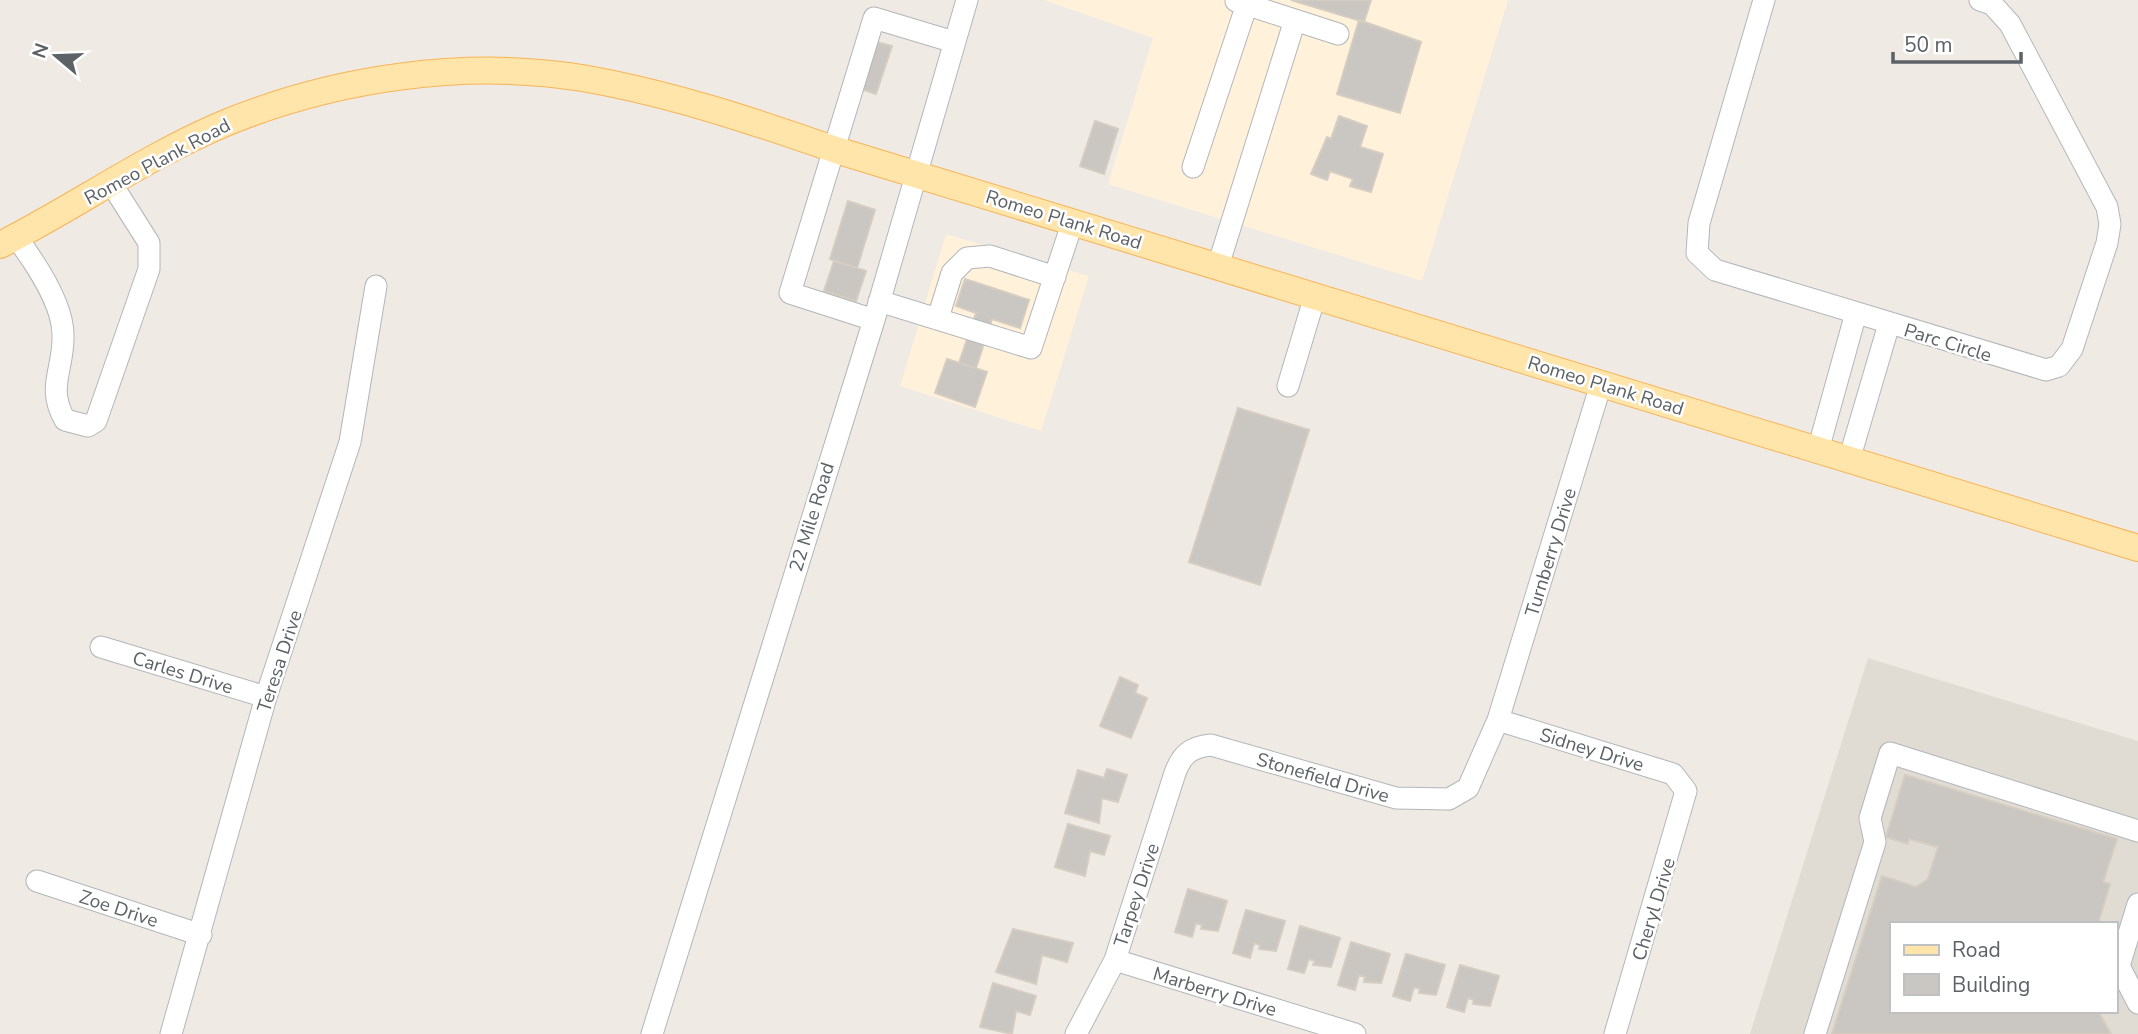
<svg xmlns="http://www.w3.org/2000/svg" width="2138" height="1034" viewBox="0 0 2138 1034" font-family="'Nunito Sans',sans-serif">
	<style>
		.commercial { fill: #fff1da }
		.education { fill: #e0dbd3; fill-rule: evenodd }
		.building { fill: #cac6c1; stroke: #d5ccc2; stroke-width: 2 }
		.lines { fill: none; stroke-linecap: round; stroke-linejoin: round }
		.minor-casing { stroke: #b2b6ba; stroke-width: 23 }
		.major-casing { stroke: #f8b355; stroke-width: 28 }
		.minor { stroke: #fff; stroke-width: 21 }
		.major { stroke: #ffe5aa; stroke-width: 26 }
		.labels { text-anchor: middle; stroke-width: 5; stroke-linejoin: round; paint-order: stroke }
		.street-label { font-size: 19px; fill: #5c6266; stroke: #fff }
	</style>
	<rect width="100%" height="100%" fill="#efebe4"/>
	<path class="commercial" d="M1044,0H1508L1422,281L1108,184L1153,38Z
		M946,234L1089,276L1041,431L900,386Z"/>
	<path class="education" d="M1868,658L2138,741V1034H1750ZM1891,924H2115V1011H1891Z"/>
	<path class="building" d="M1291,0H1371L1364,22Z
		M1359,20L1421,42L1400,113L1337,94Z
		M877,42L892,46L876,94L861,89Z
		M1339,116L1367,126L1360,147L1383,154L1371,192L1350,186L1353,179L1330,171L1327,180L1311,174L1327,137L1331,139Z
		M1095,121L1118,129L1104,174L1080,166Z
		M848,201L875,210L857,268L830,259Z
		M834,261L866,271L856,301L824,291Z
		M965,279L1029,300L1020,328L992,319L976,368L959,363L976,313L956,306Z
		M947,359L987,372L975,407L935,393Z
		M1238,408L1309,430L1260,585L1189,562Z
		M1120,677L1138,685L1135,693L1147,698L1131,738L1100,726Z
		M1107,769L1127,775L1118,802L1102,798L1099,823L1065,813L1078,770L1104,778Z
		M1905,775L2117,839L2103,882L2110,884L2098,924H1891V1011H2098L2111,1034H1832L1882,876L1916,887L1928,879L1938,847L1909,839L1908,844L1886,837Z
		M1068,824L1110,836L1104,855L1090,851L1085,876L1055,867Z
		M1188,889L1227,901L1218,931L1201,929L1202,925L1196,923L1192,937L1175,932Z
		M1246,910L1285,921L1276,951L1259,949L1260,945L1254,943L1250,958L1233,953Z
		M1300,926L1340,938L1331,967L1313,965L1315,961L1309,959L1304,973L1288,969Z
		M1013,929L1073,943L1067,962L1042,955L1036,984L996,972Z
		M1351,942L1390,954L1381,983L1364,982L1365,977L1359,975L1355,990L1338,985Z
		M1406,954L1445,965L1436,995L1419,993L1420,989L1414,987L1410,1001L1393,996Z
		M1460,965L1499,976L1490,1006L1473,1004L1474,1000L1468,998L1464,1012L1447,1007Z
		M993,983L1036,996L1030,1015L1016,1011L1012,1034L980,1027Z"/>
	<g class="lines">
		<g class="minor-casing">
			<path id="minor" d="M1764,0L1699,223L1697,253L1715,270L2046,370L2059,366L2072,349L2107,243L2110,224L2107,207L2010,24L1992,4L1980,0
				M1236,1L1338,34
				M1193,167L1247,4
				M16,237C34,261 63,304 63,335C64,370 46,387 65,420L88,426L96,421L149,269V243L111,183
				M1218,266L1295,20
				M879,301L1031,348L1073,221
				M938,318L952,273L967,258L990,256L1055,277
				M874,320L790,293L874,18L954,42
				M1288,386L1315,296
				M1818,450L1856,313
				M1849,460L1889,324
				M101,647L266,697
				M1498,720L1673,774L1686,791L1615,1034
				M37,881L201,935
				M2138,904L2119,966L2138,1003
				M1115,960L1355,1034
				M171,1034L266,697L350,442L376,286
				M652,1034L874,320L967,0
				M1076,1034L1115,960L1175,773C1182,754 1191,747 1211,745L1396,798L1449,799L1468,788L1498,720L1601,384
				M1815,1034L1875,842L1870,818L1890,753L2138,831"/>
		</g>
		<g class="major-casing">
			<path id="major" d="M0,245C77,206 148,155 228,122C336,78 466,59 582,78C669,93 753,121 836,150L2138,548"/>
		</g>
		<use href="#minor" class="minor"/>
		<use href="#major" class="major"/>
	</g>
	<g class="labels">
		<g class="street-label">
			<text transform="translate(157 161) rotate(-28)" y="7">Romeo Plank Road</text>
			<text transform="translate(1064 219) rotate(17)" y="7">Romeo Plank Road</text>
			<text transform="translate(1948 342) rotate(17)" y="7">Parc Circle</text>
			<text transform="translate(1606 385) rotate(17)" y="7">Romeo Plank Road</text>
			<text transform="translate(811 517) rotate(-73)" y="7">22 Mile Road</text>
			<text transform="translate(1550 552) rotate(-73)" y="7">Turnberry Drive</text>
			<text transform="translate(279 661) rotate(-72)" y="7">Teresa Drive</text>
			<text transform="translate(183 672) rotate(17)" y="7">Carles Drive</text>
			<text transform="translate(1592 749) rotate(17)" y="7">Sidney Drive</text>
			<text transform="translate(1323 777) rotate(16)" y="7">Stonefield Drive</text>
			<text transform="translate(1136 895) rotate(-72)" y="7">Tarpey Drive</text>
			<text transform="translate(119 908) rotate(18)" y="7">Zoe Drive</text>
			<text transform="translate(1653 909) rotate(-73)" y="7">Cheryl Drive</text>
			<text transform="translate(1215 991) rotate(17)" y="7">Marberry Drive</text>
		</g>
	</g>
	<rect x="1890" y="922" width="228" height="91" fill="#ffffff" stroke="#bec0c2" stroke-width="2"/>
	<rect x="1904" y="945" width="35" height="10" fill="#ffe5aa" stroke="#bec0c2" stroke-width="2"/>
	<text x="1952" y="957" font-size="21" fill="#5c6266">Road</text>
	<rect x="1904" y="974" width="35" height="21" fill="#cac6c1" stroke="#bec0c2" stroke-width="2"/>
	<text x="1952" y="992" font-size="21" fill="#5c6266">Building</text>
	<g transform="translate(56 56) rotate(289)" stroke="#ffffff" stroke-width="5" paint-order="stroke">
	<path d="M0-5L12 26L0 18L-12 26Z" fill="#5c6266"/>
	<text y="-10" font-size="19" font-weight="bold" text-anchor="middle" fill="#5c6266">N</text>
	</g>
	<path d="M1893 52v10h128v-10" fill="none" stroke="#5c6266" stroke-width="3.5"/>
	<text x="1904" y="52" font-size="21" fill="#5c6266" stroke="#ffffff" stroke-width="5" paint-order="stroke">50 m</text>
</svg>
